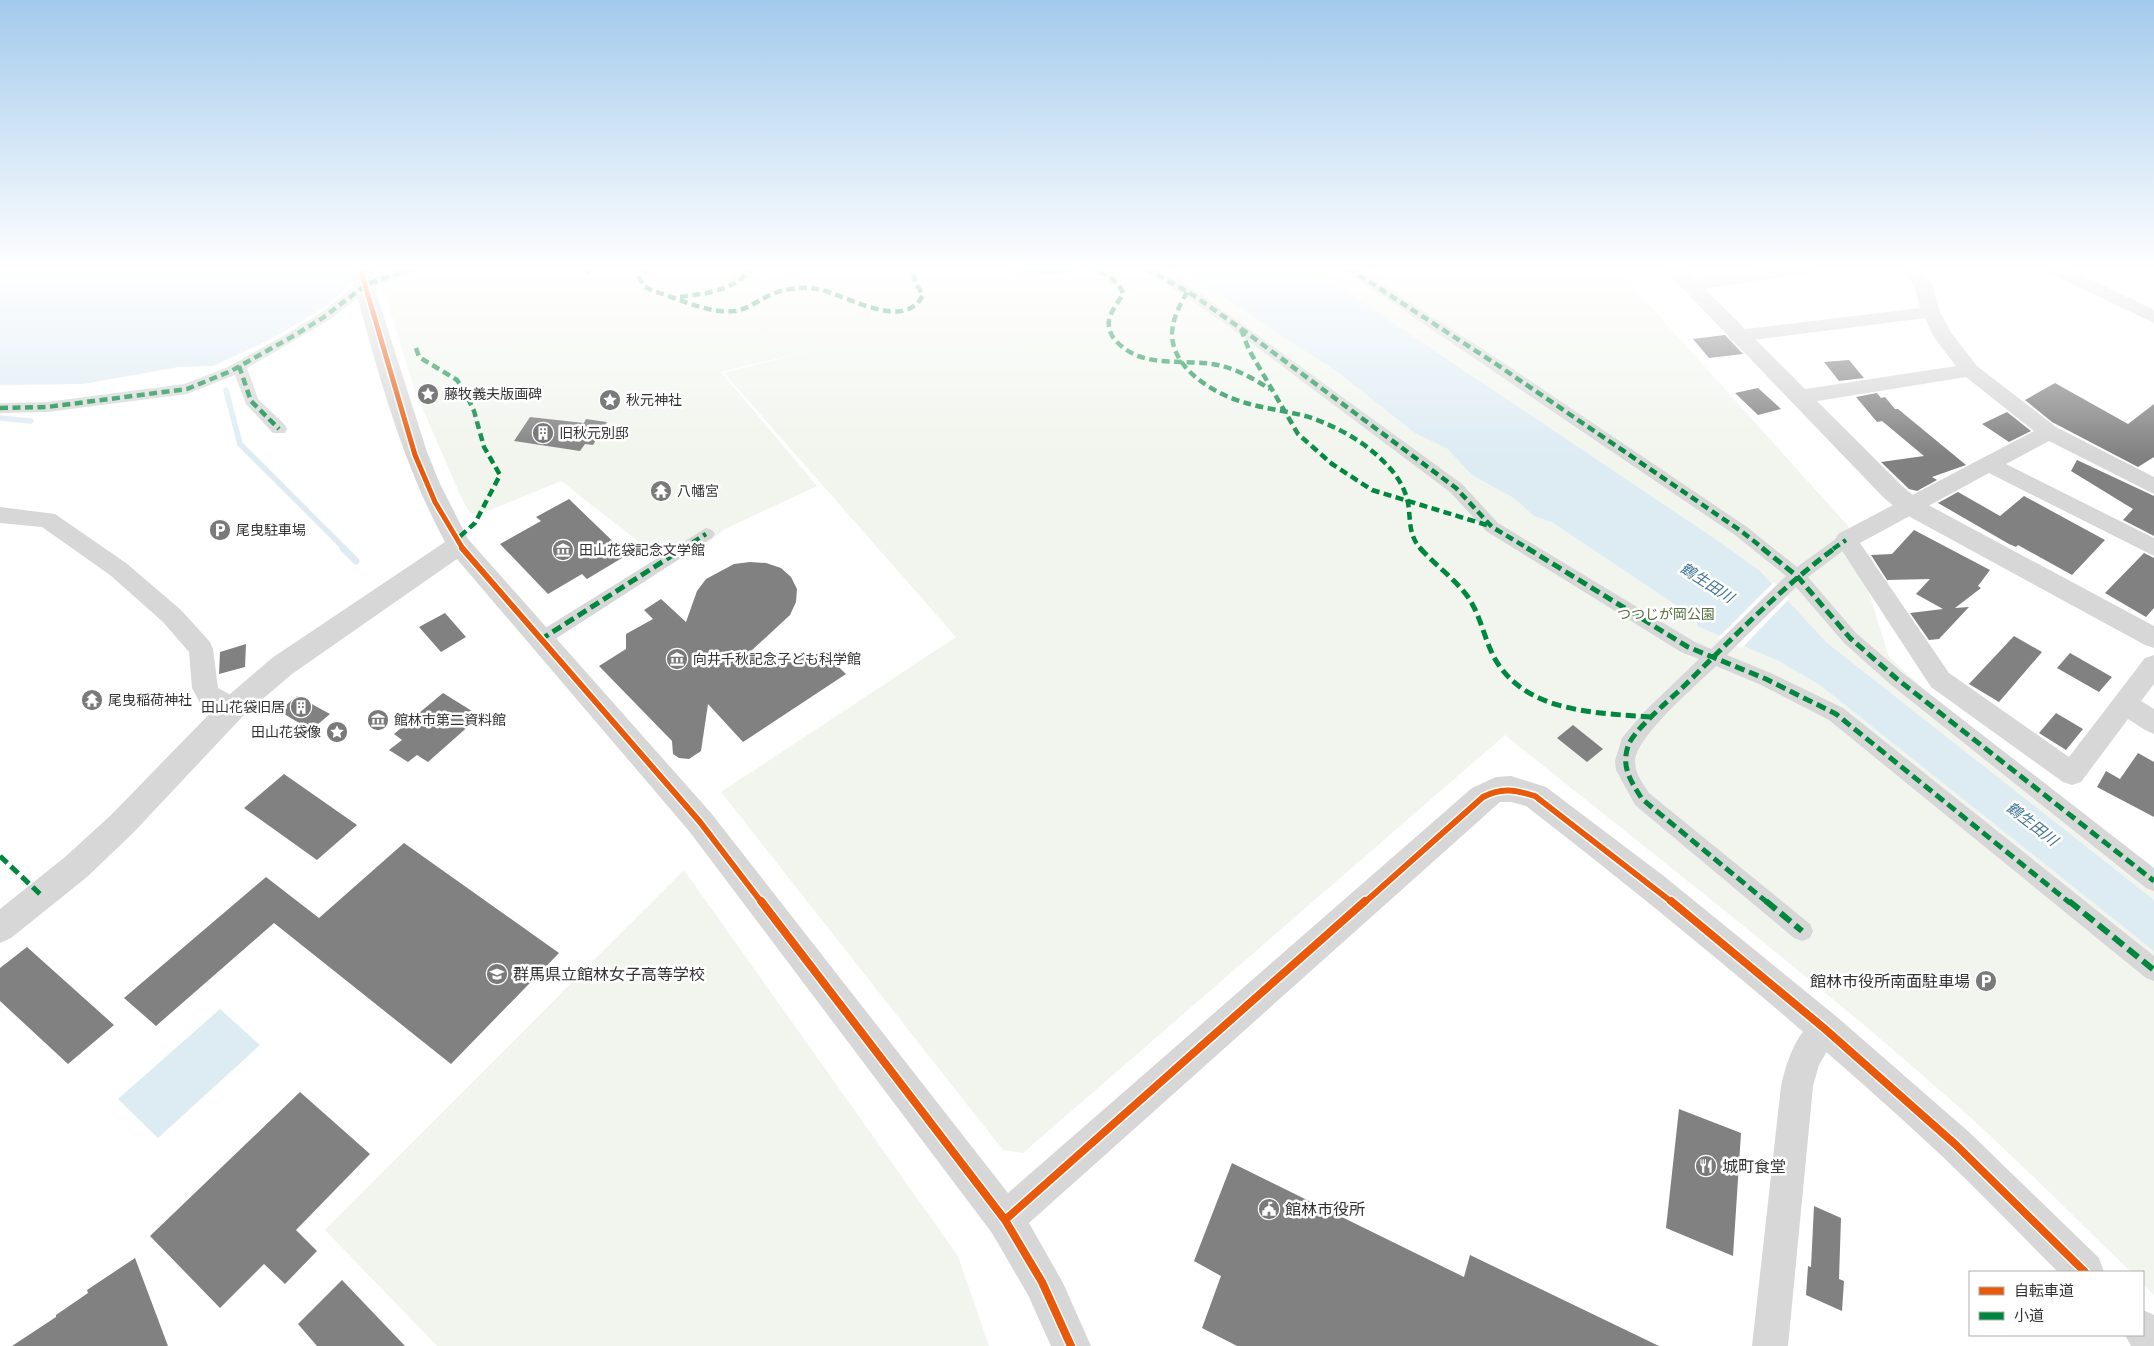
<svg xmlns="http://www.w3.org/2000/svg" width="2154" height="1346" viewBox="0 0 2154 1346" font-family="Quicksand,'Noto Sans JP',sans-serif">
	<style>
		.green { fill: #f1f5ed }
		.water { fill: #ddebf3 }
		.pier { fill: #fff }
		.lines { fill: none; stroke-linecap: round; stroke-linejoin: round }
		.stream-far1 { stroke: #ddebf3; stroke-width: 5.5 }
		.stream { stroke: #ddebf3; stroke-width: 7 }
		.building { fill: #818181 }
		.pedestrian { fill: #d7d7d7; fill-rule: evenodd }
		.minor { fill: #d7d7d7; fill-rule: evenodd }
		.tertiary { fill: #d7d7d7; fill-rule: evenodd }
		.tertiary-bridge { stroke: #d7d7d7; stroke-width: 22 }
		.quiet-far2 { stroke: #00873e; stroke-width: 4.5; stroke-dasharray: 8 4.5; stroke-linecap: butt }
		.quiet-far1 { stroke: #00873e; stroke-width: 5; stroke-dasharray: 10 5; stroke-linecap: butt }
		.quiet { stroke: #00873e; stroke-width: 6; stroke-dasharray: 13 6; stroke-linecap: butt }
		.cycleway-far2-casing { stroke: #fff; stroke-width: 8 }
		.cycleway-far1-casing { stroke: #fff; stroke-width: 9 }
		.cycleway-casing { stroke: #fff; stroke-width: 11 }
		.cycleway-far2 { stroke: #e8590c; stroke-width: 5 }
		.cycleway-far1 { stroke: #e8590c; stroke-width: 6 }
		.cycleway { stroke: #e8590c; stroke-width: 8 }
		.labels { text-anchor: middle; stroke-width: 5; stroke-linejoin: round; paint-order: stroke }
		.poi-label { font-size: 14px; fill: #333; stroke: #fff; text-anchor: start }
		.park-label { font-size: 14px; fill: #56703f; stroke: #fff }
		.water-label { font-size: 15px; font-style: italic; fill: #3f7597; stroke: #fff }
		.near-poi-label { font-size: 16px; fill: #333; stroke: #fff; text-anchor: start }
	</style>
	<rect width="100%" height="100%" fill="#fff"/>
	<path class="green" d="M377,268H1616L1848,526L1889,657L1935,699L2154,869V1295L2143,1284V1272H2131C2062,1205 1994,1136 1920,1073C1785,956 1644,847 1505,735L1023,1153L1003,1150L721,792L956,637L724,373L826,347L721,372L817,486L723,530L701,549L639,542L561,481L478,515L470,513L462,499L415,391Z
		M684,870L958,1256L989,1346H437L325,1230Z"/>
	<path class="water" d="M0,268H368L324,308L267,341L213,366L179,367L83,384L0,385Z
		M1179,268H1311L1718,541L1760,571L1827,643L2154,900V951L1820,685L1779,661L1697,626V619L1552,522L1534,516L1514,498L1472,475L1448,449L1415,433L1339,373Z
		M220,1009L260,1045L158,1138L118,1099Z"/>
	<path class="pier" d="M1774,582L1789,599L1742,648L1718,638Z"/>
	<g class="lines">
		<path class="stream-far1" d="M226,390L240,444L345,549
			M0,418L31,421"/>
		<path class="stream" d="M343,548L356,561"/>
	</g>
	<path class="building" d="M1725,335L1743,354L1709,358L1693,339Z
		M1849,360L1864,378L1839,381L1824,362Z
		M2055,383L2128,424L2154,404V457L2138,467L2052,422L2025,400Z
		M1758,388L1781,409L1758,415L1735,393Z
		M1877,393L1881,398L1885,397L1895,409H1898L1966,465L1932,477L1937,480L1917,491L1909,489L1881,462L1924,456L1882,421L1877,422L1856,397Z
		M2007,412L2031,431L2009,442L1982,424Z
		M530,417L584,423L586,419L607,422L593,445L585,444L580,451L514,441Z
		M2077,460L2154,496V536L2123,520L2133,509L2071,471Z
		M1958,492L2000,516L2024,496L2105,540L2072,575L2018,545L2016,547L2009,544L1938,503Z
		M569,499L627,555L587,579L582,574L548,594L500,544L541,521L536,517Z
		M1914,530L1990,570L1978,586L1981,588L1955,608L1969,607L1939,639L1929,640L1910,613L1943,609L1916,594L1930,579L1887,580L1871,555L1892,554Z
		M2144,553L2154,558V608L2146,617L2105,593Z
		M750,562L766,563L781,568L791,577L797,589L796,602L790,615L737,664L824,653L846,674L743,742L708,704L701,751L689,759L679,758L673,754L672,741L599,666L626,649V634L653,619L644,610L661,599L686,622L697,591L706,579L734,564Z
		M445,613L466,637L441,652L419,627Z
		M2014,636L2042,652L1999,702L1969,684Z
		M246,644L245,667L219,674L220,652Z
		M2070,653L2112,677L2099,692L2057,668Z
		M443,693L480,716L428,762L417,755L408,762L389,750L402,740L394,734Z
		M297,696L330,714L311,730L279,711Z
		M2056,713L2083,729L2066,750L2039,733Z
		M1573,725L1603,749L1587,762L1557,738Z
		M2138,753L2154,762V817L2097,787L2106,771L2120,779Z
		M284,774L357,825L317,860L244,808Z
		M404,843L559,953L451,1064L274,923L156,1026L124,998L266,877L319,918Z
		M27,947L114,1025L68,1064L0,1001V968Z
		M300,1092L370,1154L296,1230L317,1251L285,1284L264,1264L220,1308L150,1236Z
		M1679,1109L1741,1133L1733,1256L1666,1228Z
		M1232,1163L1464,1277L1470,1255L1659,1346H1237L1202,1328L1221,1276L1194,1261Z
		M1814,1206L1841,1218L1839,1279L1844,1281L1842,1311L1806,1295L1808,1266L1811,1267Z
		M135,1258L168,1346H12L56,1317V1315L88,1293L87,1290Z
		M342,1280L405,1346H317L298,1324Z"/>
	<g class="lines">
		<path class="pedestrian" d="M400,268H420L418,271L372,287L329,320L247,368L258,399L285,425L287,429L285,433H273L246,404L235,375L187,394L47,412L0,413V403L47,402L184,384L226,368L290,332L319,314L362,281Z
			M1006,268H1081L1079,271C1064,274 1016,280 1006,268Z
			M1139,268H1156L1198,292L1462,484L1498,523L1695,642L1711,649L1786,576L1735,535L1341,268H1357L1501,361L1747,527L1797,567L1840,536L1846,534L1852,536L1855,540L1852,544L1808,577L1856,633L1904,674L2154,868V891L2146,888L1890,684L1844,643L1796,587L1727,655L1773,674L1843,708L2154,956V981L2146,978L1829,720L1759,684L1716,666C1697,685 1635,737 1635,762C1635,774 1643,783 1649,793L1810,924L1813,931L1810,938L1802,941L1794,938L1635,805L1616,770L1615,761L1622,738L1645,711L1699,659L1681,652L1486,531L1450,492L1238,333L1188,298Z
			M706,528L712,530L715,534L712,538L546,645L540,647L534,645L531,640L534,635Z"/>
		<path class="minor" d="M1772,268H1819L1816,272L1810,273L1689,291L1682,289L1680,285L1682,281L1689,279Z
			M1901,268H1920L1932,284L1940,312L1952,334L1977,366L2056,427L2154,477V494L2049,441L2006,464L2154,538V556L1989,473L1860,543L1949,673L2069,757L2145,658L2154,655V684L2141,701L2154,709V734L2145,730L2128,719L2081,782L2072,785L2063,782L1931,687L1835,540L1838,534L2034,431L1966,377L1799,404L1792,402L1789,397L1792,392L1799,390L1956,366L1933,336L1925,318L1738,342L1731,340L1728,336L1731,332L1738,330L1920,308L1914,285Z
			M2044,268H2067L2154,310V323L2047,272Z
			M0,507L55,514L126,563L181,610L210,642L213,649L218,688L242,701L246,708L242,715L233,718L200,703L192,688L189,652L163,622L110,575L42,527L0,523Z
			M1825,1014L1836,1018L1840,1029L1819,1065L1813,1086L1788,1346H1752L1781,1086C1787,1060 1798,1025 1825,1014Z"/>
		<path class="tertiary" d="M1663,268H1684L1902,486L1919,500L2154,626V648L2145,645L1901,512L1884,498Z
			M365,283L372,285L375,289L427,452L440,484L468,539L711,813L1008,1193L1472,788L1496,777L1511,776L1546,787L1665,877L1837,1017L1969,1132L2099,1258L2104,1272H2058C2020,1234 1982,1194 1943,1157C1810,1033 1669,917 1526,806L1511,802H1500L1029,1223L1063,1283L1091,1346H1051L1028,1295L992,1233L689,831L457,559L292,674L243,716L133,833L87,877L11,938L0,943V909L65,857L111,815L223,700L272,658L445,542C402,462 379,376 355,289L358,285Z
			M2143,1310L2154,1315V1346H2131L2125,1335H2143Z"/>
		<path class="tertiary-bridge" d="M360,268L365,289"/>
		<path class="quiet-far2" d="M649,268L639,277L644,286L653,291C678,298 708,314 734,311C746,310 756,302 766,297C781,289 801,286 818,289C845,294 904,333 923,295L915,282L912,268
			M1013,268L1049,272L1074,268
			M1087,268C1103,272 1116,277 1123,293C1119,302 1111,310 1109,320C1108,328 1111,336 1116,341C1143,370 1184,358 1218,365C1237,369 1254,379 1270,389
			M1146,268L1193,295L1243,330L1456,488L1492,527L1529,549
			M1348,268L1496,364L1741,531L1764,549
			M586,272L594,268
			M1187,292C1180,305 1172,319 1172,335C1173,370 1216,395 1246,403C1266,409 1288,411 1309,417C1332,425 1354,436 1372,451C1389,465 1404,482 1408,503C1411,521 1408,535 1421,549
			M680,297C707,293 734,291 752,268
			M1241,329L1249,350L1298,434L1332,464L1372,490L1490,526
			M416,348L419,357L457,380L464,390L474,411L484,447L500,475L475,523L456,540
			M239,366L251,401L279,429
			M0,408L47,407L187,389L231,371L295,335L324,317L367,284L413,268
			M682,549L706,534
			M1833,549L1846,540"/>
		<path class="quiet-far1" d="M1420,548C1435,565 1454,578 1468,597C1481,616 1484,639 1495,659C1526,713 1597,713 1652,717
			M1527,548L1688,647L1766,679L1836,714L2070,903
			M1762,548L1797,576L1850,638L1897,679L2154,881
			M540,640L684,548
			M0,856L41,895
			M1768,903L1642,799C1631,781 1621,768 1628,746C1633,731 1667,702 1680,690C1730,641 1778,590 1835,548"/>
		<path class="quiet" d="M1766,901L1802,931
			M2069,901L2154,970"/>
		<g class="cycleway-far2-casing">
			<path id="cycleway-far2" d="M360,268L415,455L435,502L463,549"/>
		</g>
		<g class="cycleway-far1-casing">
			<path id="cycleway-far1" d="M462,548L700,822L762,903
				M1364,903L1483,797C1502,787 1515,790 1535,796L1673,903"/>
		</g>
		<g class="cycleway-casing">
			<path id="cycleway" d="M761,901L1005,1220L1042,1282L1071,1346
				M1671,901L1825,1029L1956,1145L2085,1272
				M1005,1220L1365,901"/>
		</g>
		<use href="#cycleway-far2" class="cycleway-far2"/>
		<use href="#cycleway-far1" class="cycleway-far1"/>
		<use href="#cycleway" class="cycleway"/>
	</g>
	<linearGradient id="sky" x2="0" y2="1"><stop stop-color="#a3caec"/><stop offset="0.59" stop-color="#fff"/><stop offset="1" stop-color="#fff" stop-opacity="0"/></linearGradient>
	<rect width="2154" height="456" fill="url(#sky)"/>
	<defs>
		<g id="sight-disc" transform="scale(1.125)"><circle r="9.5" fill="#7a7a7a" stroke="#fff"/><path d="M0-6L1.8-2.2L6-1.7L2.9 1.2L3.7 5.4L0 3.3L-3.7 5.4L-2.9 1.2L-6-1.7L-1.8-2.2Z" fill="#fff"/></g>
		<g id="building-disc" transform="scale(1.125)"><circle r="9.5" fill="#7a7a7a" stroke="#fff"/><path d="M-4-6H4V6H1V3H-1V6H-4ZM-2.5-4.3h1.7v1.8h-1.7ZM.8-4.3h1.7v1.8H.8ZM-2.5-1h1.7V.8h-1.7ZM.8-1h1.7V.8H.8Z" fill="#fff"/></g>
		<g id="temple-disc" transform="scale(1.125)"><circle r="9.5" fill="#7a7a7a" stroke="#fff"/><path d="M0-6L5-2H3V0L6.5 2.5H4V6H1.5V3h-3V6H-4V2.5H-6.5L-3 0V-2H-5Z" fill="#fff"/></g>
		<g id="parking-disc" transform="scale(1.125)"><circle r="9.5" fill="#7a7a7a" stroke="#fff"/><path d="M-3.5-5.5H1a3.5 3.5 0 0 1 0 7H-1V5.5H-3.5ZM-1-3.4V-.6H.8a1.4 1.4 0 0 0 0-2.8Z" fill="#fff"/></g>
		<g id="museum-disc" transform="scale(1.125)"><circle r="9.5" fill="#7a7a7a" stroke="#fff"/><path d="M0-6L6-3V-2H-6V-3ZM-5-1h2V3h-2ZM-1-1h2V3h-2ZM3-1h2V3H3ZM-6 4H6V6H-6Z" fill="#fff"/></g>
		<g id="school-disc" transform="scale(1.125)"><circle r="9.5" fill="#7a7a7a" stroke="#fff"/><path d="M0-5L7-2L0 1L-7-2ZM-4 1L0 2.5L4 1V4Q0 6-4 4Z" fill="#fff"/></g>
		<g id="restaurant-disc" transform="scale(1.125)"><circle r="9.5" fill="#7a7a7a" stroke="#fff"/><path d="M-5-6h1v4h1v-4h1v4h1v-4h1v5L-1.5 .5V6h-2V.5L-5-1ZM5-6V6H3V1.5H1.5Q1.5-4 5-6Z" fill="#fff"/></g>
		<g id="civic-disc" transform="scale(1.125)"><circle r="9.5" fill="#7a7a7a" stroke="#fff"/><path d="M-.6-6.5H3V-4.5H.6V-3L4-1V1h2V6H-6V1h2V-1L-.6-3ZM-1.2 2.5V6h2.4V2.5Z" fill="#fff"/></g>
	</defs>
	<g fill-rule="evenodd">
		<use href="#sight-disc" x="428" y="394"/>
		<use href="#sight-disc" x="610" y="400"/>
		<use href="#building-disc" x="543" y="433"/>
		<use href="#temple-disc" x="661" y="491"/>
		<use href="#parking-disc" x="220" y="530"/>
		<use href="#museum-disc" x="563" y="550"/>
		<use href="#museum-disc" x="677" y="659"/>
		<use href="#temple-disc" x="92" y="700"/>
		<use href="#building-disc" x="301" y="707"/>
		<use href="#museum-disc" x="378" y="720"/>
		<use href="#sight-disc" x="337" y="732"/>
		<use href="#school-disc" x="497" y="974"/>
		<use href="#parking-disc" x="1986" y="981"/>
		<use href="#restaurant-disc" x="1706" y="1166"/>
		<use href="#civic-disc" x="1269" y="1209"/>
	</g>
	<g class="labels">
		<g class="poi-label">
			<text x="444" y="399">藤牧義夫版画碑</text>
			<text x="626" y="405">秋元神社</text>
			<text x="559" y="438">旧秋元別邸</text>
			<text x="677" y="496">八幡宮</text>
			<text x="236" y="535">尾曳駐車場</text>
			<text x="579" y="555">田山花袋記念文学館</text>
			<text x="693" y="664">向井千秋記念子ども科学館</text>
			<text x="108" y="705">尾曳稲荷神社</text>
			<text x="285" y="712" text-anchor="end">田山花袋旧居</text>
			<text x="394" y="725">館林市第二資料館</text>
			<text x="321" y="737" text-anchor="end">田山花袋像</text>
		</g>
		<g class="park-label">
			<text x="1666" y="619">つつじが岡公園</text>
		</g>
		<g class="water-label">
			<text transform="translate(1707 583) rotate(33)" y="5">鶴生田川</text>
			<text transform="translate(2032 824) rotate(38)" y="5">鶴生田川</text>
		</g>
		<g class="near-poi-label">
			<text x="513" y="980">群馬県立館林女子高等学校</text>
			<text x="1970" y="987" text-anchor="end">館林市役所南面駐車場</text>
			<text x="1722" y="1172">城町食堂</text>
			<text x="1285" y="1215">館林市役所</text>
		</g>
	</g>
	<rect x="1969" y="1271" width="175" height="65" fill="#ffffff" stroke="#adadad"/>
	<rect x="1979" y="1287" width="25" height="8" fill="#e8590c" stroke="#adadad"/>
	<text x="2014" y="1296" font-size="15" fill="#333333">自転車道</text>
	<rect x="1979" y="1312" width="25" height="8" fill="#00873e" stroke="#adadad"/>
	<text x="2014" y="1321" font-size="15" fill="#333333">小道</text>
</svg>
